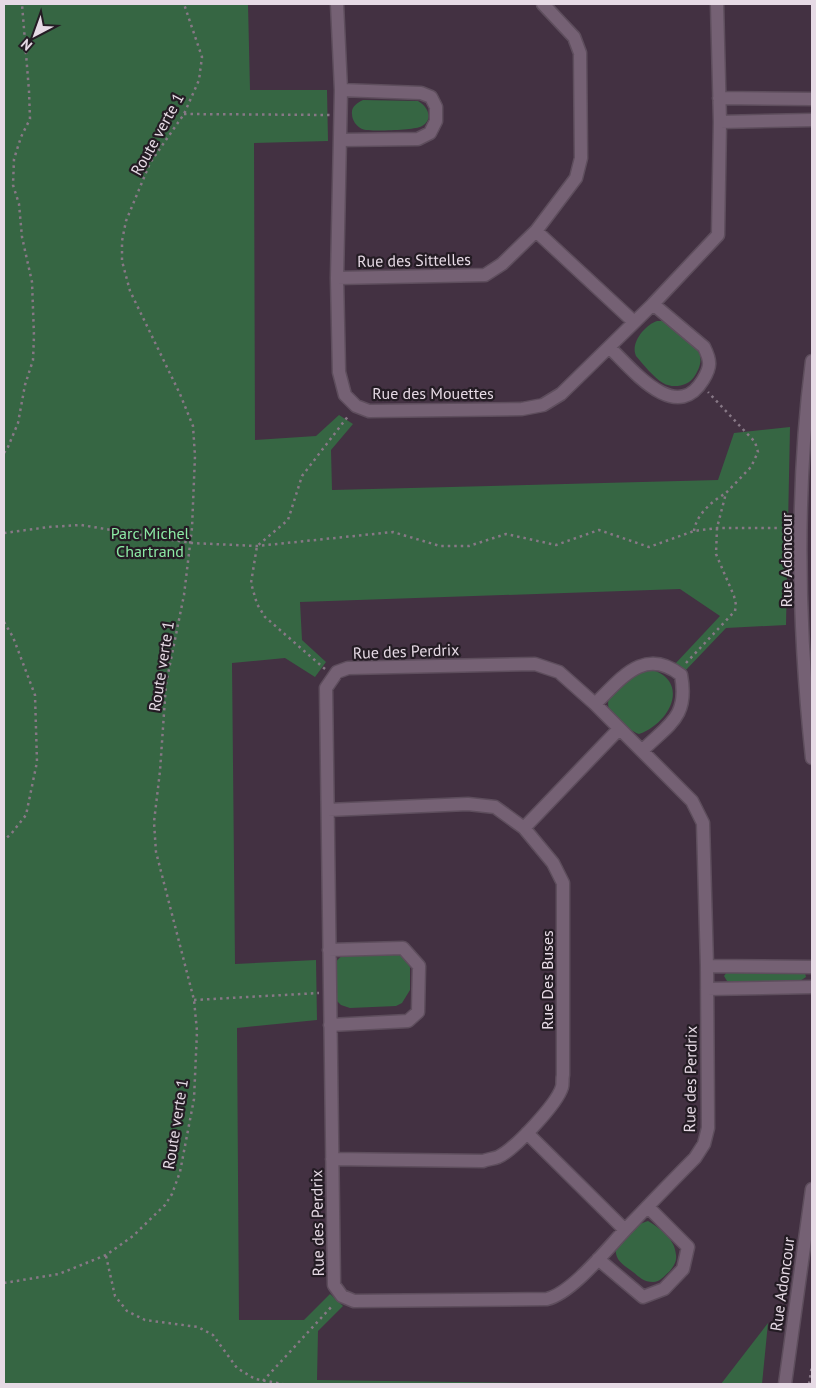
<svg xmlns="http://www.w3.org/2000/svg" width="816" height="1388" viewBox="0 0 816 1388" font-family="'PT Sans',sans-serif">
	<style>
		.green { fill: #366643 }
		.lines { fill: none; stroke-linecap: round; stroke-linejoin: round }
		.minor-casing { stroke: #5e4e5d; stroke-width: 15 }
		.path { stroke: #877886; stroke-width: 2.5; stroke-dasharray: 2.5 4; stroke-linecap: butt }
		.minor { stroke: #756174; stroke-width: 12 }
		.labels { text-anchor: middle; stroke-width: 4.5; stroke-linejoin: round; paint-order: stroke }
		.street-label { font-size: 16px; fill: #e6dae5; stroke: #241c24 }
		.park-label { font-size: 16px; fill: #8ce9a4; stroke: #241c24 }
	</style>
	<rect width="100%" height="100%" fill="#433142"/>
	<path class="green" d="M4,4H248L250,90H327L328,141L254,143L255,440L316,436L339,415L353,424L331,450L332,490L718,480L734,433L790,427L786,625L726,628L684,672L675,664L720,616L680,589L300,602L302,640L326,662L315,677L285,658L232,663L235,964L316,960L317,1020L237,1028L239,1320H304L330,1294L343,1306L318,1331L317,1380L596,1384H4Z
		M363,100L418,101C429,107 434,121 420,127C413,130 368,132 362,129C356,126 352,120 352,114C351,107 357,103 363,100Z
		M657,321H664C673,329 697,345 700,355C702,363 698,371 694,377C688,386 673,389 663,383C654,378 643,364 636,356C630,343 645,325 657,321Z
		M644,668C692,676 673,722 639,734C627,729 603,715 609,698C611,694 617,690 620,686C628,677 633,672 644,668Z
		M346,954H397L403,957L410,967V990L402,1003L396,1006L350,1008L341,1005L336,1000C334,984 327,961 346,954Z
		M727,972H802L805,973L806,977L800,981L730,982L727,981L724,976Z
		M648,1221C661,1229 675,1239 676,1255C677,1262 673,1267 669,1272C664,1276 660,1282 653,1282C644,1282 639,1277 633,1272C628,1268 621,1264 618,1259C608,1241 634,1225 648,1221Z
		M768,1323L762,1384H721Z"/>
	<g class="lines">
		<g class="minor-casing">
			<path id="minor" d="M337,4L341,90L337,278L339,372L345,395L356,406L369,411L522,409L543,405L561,394L653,304L718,235L720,122L717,4
				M341,90L421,93L431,97L436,107V121L430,133L418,139L341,140
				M719,98L812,99
				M720,122L812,120
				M536,231L634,322
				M337,278L485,275L502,264L536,231L576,178L581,158L580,53L574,37L543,4
				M610,348C632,369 676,425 703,380C711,367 711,361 704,347L653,304
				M812,361C795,492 798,627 812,758
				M535,664L559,672L595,704L692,801L703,823L707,966L708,1128L704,1144L695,1158C671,1182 648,1206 625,1230C606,1250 572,1293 547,1299L354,1301L342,1296L334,1285L326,688L337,672L348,668Z
				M595,704C621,679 644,646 681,675C689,717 669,724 643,750
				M328,810L468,804L495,807L524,828L553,863L563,883V1075C562,1079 563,1084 562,1087C557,1104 514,1150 498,1157C493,1159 488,1159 483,1161L332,1159
				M524,828L619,729
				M329,950L403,948L419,966L418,1012L408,1021L330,1025
				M707,966L812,967
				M707,989L812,987
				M527,1133L625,1230
				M598,1259L643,1297L664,1289L683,1269L688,1247L648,1207
				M785,1384L812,1189"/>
		</g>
		<path class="path" d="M184,114L330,115
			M4,453L8,447L18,423L25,385L33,360L34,336L32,282L22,237L19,204L13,185L14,159L21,137L30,119L29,91L22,4
			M694,531C696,515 712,501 726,493
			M4,533L49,527L81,525L191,543L257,546L393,532L440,546H469L506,534L556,545L599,530L649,547L694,531L717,528H778
			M4,622L13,637L35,695L37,762L26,815L11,834L4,840
			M686,663L735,611L736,605L734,596L716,554L717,528L726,493L751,467L758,452L755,442L708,392
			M325,669L265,617L257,604L251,583L257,546L288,520L302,476L349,415
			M194,1000L319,993
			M106,1256L115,1296L127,1311L145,1320L198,1327L213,1335L237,1368L255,1379L283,1384
			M4,1283L59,1274L106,1255L133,1236L165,1205L172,1194L180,1172L194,1099L197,1031L194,1000L156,852L154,822L160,771L166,684L184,595L192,528L195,456L193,426L180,394L130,291L122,261V241L126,221L150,163L184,114L199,80L202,57L184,4
			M263,1381L333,1305
			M809,1384L812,1365"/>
		<use href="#minor" class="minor"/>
	</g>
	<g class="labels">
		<g class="street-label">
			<text transform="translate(157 134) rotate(-61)" y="6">Route verte 1</text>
			<text transform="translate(414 260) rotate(-1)" y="6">Rue des Sittelles</text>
			<text x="433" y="399">Rue des Mouettes</text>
			<text transform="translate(786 560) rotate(-90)" y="6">Rue Adoncour</text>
			<text transform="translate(406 651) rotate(-2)" y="6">Rue des Perdrix</text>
			<text transform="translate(161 666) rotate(-81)" y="6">Route verte 1</text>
			<text transform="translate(547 980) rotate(-90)" y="6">Rue Des Buses</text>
			<text transform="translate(690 1079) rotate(-89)" y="6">Rue des Perdrix</text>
			<text transform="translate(175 1124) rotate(-81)" y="6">Route verte 1</text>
			<text transform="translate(317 1223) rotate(-91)" y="6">Rue des Perdrix</text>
			<text transform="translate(782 1284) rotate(-82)" y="6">Rue Adoncour</text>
		</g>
		<g class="park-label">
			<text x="150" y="539">Parc Michel<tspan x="150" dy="18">Chartrand</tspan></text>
		</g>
	</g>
	<rect width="816" height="1388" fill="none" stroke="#e6dae5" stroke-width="10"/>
	<g transform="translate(35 35) rotate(221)" stroke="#241c24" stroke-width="4" paint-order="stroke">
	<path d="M0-4L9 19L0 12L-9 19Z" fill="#e6dae5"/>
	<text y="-8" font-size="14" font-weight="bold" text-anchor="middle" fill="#e6dae5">N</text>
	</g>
</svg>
